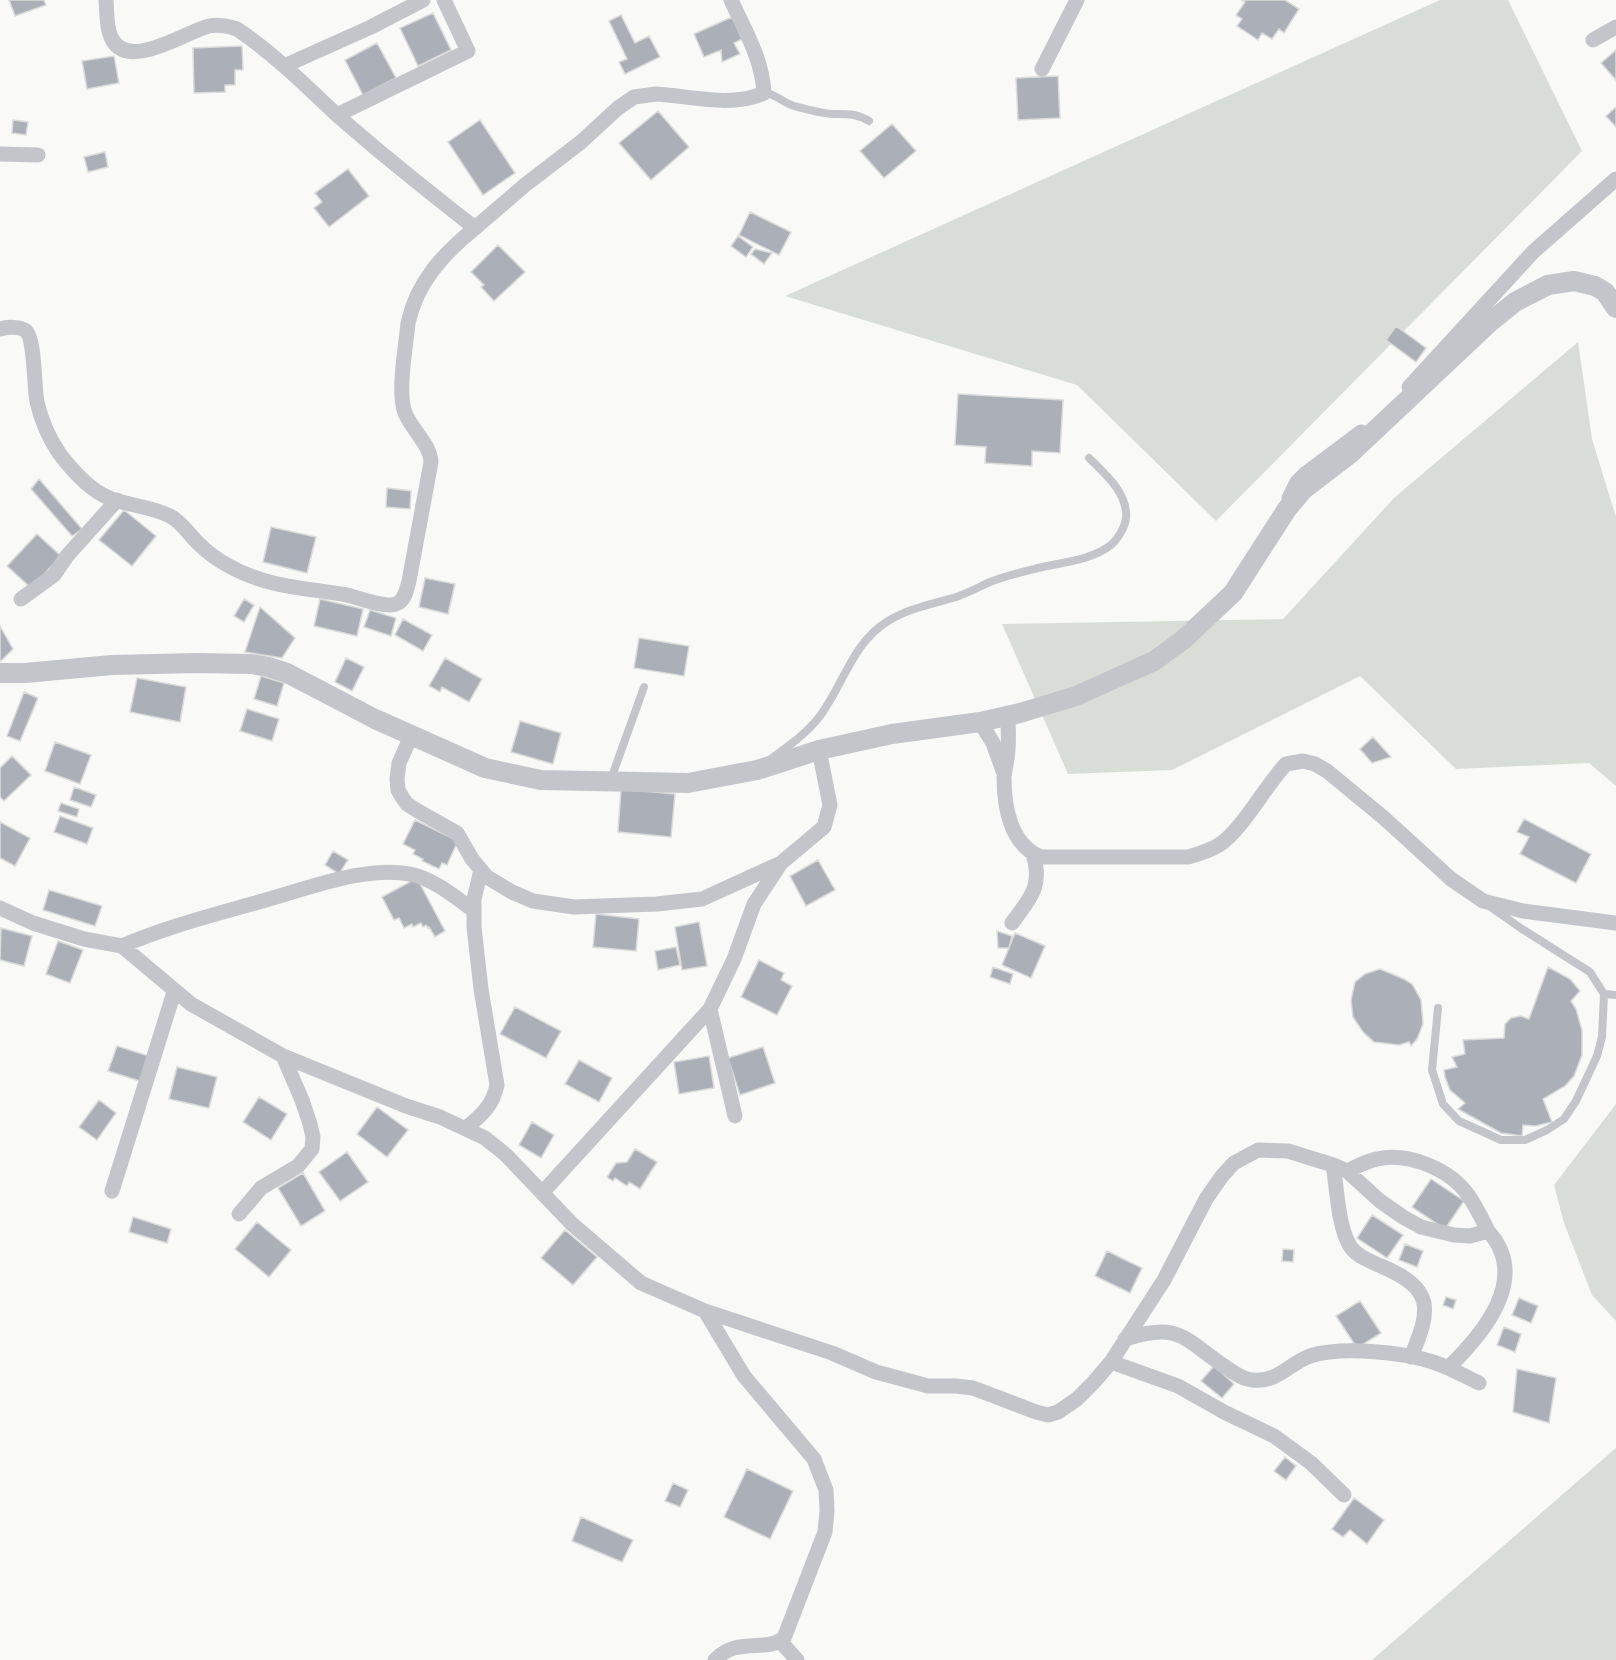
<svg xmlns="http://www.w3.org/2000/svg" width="1616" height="1660" viewBox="0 0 1616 1660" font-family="Poppins,sans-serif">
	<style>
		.green { fill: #d8ded7 }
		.building { fill: #abafb8; stroke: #dbdbda; stroke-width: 1.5 }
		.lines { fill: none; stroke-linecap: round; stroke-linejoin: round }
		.service { stroke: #c3c5ca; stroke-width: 8 }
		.minor { stroke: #c3c5ca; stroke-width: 15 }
		.tertiary { stroke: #c3c5ca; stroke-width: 20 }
	</style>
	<rect width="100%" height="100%" fill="#f9f9f7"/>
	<path class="green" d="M1440,0H1508L1582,151L1216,521L1077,385L785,296Z
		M1578,342L1592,439L1616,517V786L1589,763L1456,769L1360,676L1172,770L1068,774L1002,624L1283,619L1394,498Z
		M1616,1104V1321L1592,1295L1564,1223L1554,1185Z
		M1616,1448V1660H1372Z"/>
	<path class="building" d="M9,0H44L46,5L15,16Z
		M1241,0H1285L1299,9L1284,33L1279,29L1272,39L1262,33L1258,40L1237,26L1242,19L1236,15L1245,2Z
		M433,13L451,50L418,66L400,28Z
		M621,15L635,43L649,36L660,57L625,74L619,62L627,59L609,21Z
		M732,17L742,39L734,43L740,54L722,62L721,50L704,57L694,34Z
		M377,43L396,78L363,95L345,60Z
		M242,46L243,70H235V85H225V92L194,93L193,48Z
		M1616,50V80L1601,63Z
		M114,56L119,83L87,89L82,61Z
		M1058,76L1060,118L1018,120L1016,78Z
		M1616,107V127L1606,116Z
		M658,111L689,147L651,180L619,143Z
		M13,120L28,122L26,135L12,133Z
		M480,120L515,173L483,195L448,142Z
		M892,124L916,151L884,178L860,151Z
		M105,152L108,167L88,172L84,157Z
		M348,169L369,196L329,227L314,208L322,202L315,193Z
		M750,212L791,232L779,255L739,235Z
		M738,236L753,247L746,257L731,246Z
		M498,245L525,272L494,301L481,287L484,285L471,272Z
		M755,249L772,253L764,264L751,254Z
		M1396,326L1426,348L1416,362L1386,340Z
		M958,394L1063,400L1060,453L1032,451V466L985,463L986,447L955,445Z
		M39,479L82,529L72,536L31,489Z
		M387,488L411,491L410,509L386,507Z
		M124,510L156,536L132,566L99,540Z
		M271,527L316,537L307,573L263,562Z
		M37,534L61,556L31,588L7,566Z
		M425,578L455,584L448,614L419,607Z
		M244,599L254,605L244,622L234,616Z
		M320,599L363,609L357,636L314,626Z
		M260,607L295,638L282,658L245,652Z
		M370,610L396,618L391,636L364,627Z
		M403,619L432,635L423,651L395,635Z
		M0,626L13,649L0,662Z
		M639,638L689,646L684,676L634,668Z
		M346,658L364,667L352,691L335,682Z
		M445,658L482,679L469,702L442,687L440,692L429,686Z
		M261,676L284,683L277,706L254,699Z
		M137,678L186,687L180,722L130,712Z
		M24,692L38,698L20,741L7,736Z
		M247,709L279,719L272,741L240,731Z
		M520,721L561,733L553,764L511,752Z
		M1373,737L1391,757L1372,763L1360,749Z
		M55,742L91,755L80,784L45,771Z
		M12,756L31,775L4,801L0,797V768Z
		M74,787L96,795L91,807L70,800Z
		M621,789L675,794L671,837L618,832Z
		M61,803L79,809L77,817L58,811Z
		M60,816L93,828L87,844L54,832Z
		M1524,819L1591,854L1576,883L1520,854L1529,837L1517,832Z
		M415,820L458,841L447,865L442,863L439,869L422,861L423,859L413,854L415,850L403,844Z
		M0,822L30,838L15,866L0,858Z
		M333,851L348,860L339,874L325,865Z
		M818,860L835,890L806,906L790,876Z
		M417,878L445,931L435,937L429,927L428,928L426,925L423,927L421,923L413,927L412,924L404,928L399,918L394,920L382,897Z
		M49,890L102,906L95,926L43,910Z
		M596,914L639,919L636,951L593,947Z
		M699,922L707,966L682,970L675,927Z
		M1,928L32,936L24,966L0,960Z
		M997,931L1012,936L1009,948H998Z
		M1015,933L1045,946L1031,978L1002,965Z
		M58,941L83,950L70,983L46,974Z
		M676,947L680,965L658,970L655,951Z
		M759,960L784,973L781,980L792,986L777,1015L741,997Z
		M993,967L1013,974L1010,984L990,977Z
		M1548,967L1570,979L1580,991L1571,1001L1576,1009L1582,1030V1055L1574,1076L1565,1086L1543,1099L1552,1122L1535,1126L1523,1125L1522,1136L1501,1133L1458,1109L1465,1103L1450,1090L1445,1077L1444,1070L1457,1067L1452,1057L1465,1054L1463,1040L1504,1038L1505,1024L1511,1018L1521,1016L1529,1019Z
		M1380,969L1404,979L1412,984L1421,1000L1423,1024L1417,1039L1411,1046L1409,1042L1399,1045L1374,1042L1363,1032L1353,1017L1351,1000L1355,982L1365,974Z
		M515,1007L561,1031L546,1058L500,1034Z
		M117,1046L152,1057L143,1082L108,1071Z
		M763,1047L775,1083L740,1095L728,1058Z
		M709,1056L714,1088L679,1094L674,1062Z
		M579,1060L612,1078L599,1102L565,1084Z
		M177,1067L217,1077L209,1108L169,1099Z
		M259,1097L287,1114L271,1140L243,1122Z
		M99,1100L116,1113L97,1140L79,1127Z
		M377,1107L408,1130L387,1157L357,1134Z
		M532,1122L554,1135L541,1158L519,1145Z
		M635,1149L657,1162L640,1189L629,1182L627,1186L615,1178L613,1181L607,1177L616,1163L627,1162Z
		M347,1152L368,1182L340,1201L319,1172Z
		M303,1173L325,1211L301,1226L278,1188Z
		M1431,1179L1464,1201L1445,1229L1412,1207Z
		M1372,1215L1403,1235L1387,1258L1357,1238Z
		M133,1217L171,1229L167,1243L129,1232Z
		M257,1222L291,1250L269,1277L235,1249Z
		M565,1230L597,1257L573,1285L541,1258Z
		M1405,1244L1423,1251L1417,1267L1399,1260Z
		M1283,1249L1294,1250L1293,1262L1282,1261Z
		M1107,1251L1142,1268L1130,1293L1095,1276Z
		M1446,1297L1456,1300L1453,1309L1443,1305Z
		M1519,1298L1538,1306L1531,1323L1512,1315Z
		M1360,1301L1381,1333L1357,1348L1336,1316Z
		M1504,1327L1521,1334L1515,1352L1497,1345Z
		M1214,1366L1234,1384L1222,1398L1201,1381Z
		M1517,1369L1556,1378L1549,1423L1513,1412Z
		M1285,1457L1296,1466L1286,1480L1274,1471Z
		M747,1469L793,1491L770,1539L724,1517Z
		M673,1483L688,1490L680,1507L665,1501Z
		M1354,1498L1384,1520L1367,1544L1350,1530L1343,1537L1332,1529Z
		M581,1517L633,1540L622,1562L572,1541Z"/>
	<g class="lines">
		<path class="service" d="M764,93C775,93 783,103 794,106C806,109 820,113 832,114C846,114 856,113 869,121
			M772,758C789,746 807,733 820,716C844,684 852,643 888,621C909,608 933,604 956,597C968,593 979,587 990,582C1005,576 1022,572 1038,568C1062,562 1090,561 1111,545C1118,539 1125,527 1126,518C1128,493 1105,474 1089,458
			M611,779L644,687
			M1604,994L1616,995
			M1438,1008L1432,1070L1443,1104L1459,1121L1501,1140H1525L1547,1130L1564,1119L1576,1101L1597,1056L1602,1037L1604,994L1590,972L1522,929L1492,908"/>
		<path class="minor" d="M1593,40L1616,27
			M284,66L371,27L423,0
			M1042,69L1077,0
			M337,115L468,51L444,0
			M0,154L38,155
			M475,228L525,185L581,142L618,108L634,97L656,94C690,96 732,108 764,93C762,58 745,31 731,0
			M0,329C7,327 20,326 26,331C35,339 34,388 37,402C41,419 49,438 59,453C71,469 90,490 109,498C129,506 150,506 170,516C182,522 189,535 199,544C208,553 218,560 229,566C266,587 306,588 347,595C359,598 385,608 396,604C405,601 407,589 409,581L431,462C430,444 412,430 405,413C397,392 406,346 408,323C417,282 443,254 475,228C429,192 382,155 337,115C305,85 274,54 237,29C227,26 219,24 209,26C185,32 126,73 111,37C106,26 107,12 106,0
			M1409,387L1533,252L1616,179
			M1289,498L1297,482L1305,474L1361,432
			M21,599L54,575L67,556L117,500
			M1008,716C1008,727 1009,738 1008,749C1008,758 1005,767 1004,777C1004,806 1010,845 1041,857H1188C1199,854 1209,851 1219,845C1243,829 1265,786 1286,764L1303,761L1315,764L1327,771L1384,818L1451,879L1483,901L1523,911L1616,923
			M980,722L993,743L1003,771
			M412,734L399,763L397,779L398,790L402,797L407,804L418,811L457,833L472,859L487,877L512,892L533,901L574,907L657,904L702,899L781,863
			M0,908L33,923L84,939L122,946L191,1004L283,1056L406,1106L440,1117L485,1138L506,1155L572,1224L641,1283L705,1311L832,1353L876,1372L928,1386H956L973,1388L1036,1412L1048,1415L1058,1412L1077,1399L1093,1383L1111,1362L1164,1280L1206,1199L1222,1176L1234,1163L1258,1150L1288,1151L1333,1165L1347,1171L1380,1201L1403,1217L1421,1227L1454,1235L1470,1236L1488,1231C1531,1278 1483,1334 1448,1368
			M1012,923C1030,898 1043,887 1033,854
			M122,946C168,926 217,914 266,900C309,888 370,864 414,875C436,881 455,897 473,910
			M710,1009L735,1116
			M466,1128C482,1115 493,1105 497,1085L481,989L474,927V899L481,870
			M1333,1165C1337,1188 1338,1227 1350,1246C1357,1257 1370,1261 1381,1266C1435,1289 1431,1309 1411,1357
			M1347,1171C1356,1167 1366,1161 1377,1159C1408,1152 1450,1169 1468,1195C1476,1206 1482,1219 1488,1231
			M112,1191L174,992
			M542,1193L710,1009L734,959L754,904L781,863L824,827L830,805L819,750
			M239,1214L261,1188L298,1166L312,1149L313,1137L310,1124L302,1100L283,1056
			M705,1311L744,1376L814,1459L826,1490L827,1511L825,1532L784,1638C766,1653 737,1636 715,1660
			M1125,1339C1178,1322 1182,1337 1224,1366C1233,1372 1242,1379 1252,1380C1278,1383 1288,1364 1310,1356C1341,1346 1402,1352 1433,1362C1449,1367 1464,1376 1479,1383
			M1111,1362L1178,1386L1224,1412L1274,1436L1311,1463L1344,1495
			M780,1641L797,1660"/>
		<path class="tertiary" d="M0,673H25L112,665L197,663L251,664L269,667L287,673L375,719L485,768L541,780L688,783L757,770L819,750L892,734L980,722L1020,713L1076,696L1116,678L1154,661L1183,640L1233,593L1287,509L1304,489L1351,453L1489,323L1515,302L1548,285L1574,281L1595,286L1605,292L1616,308"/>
	</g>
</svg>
